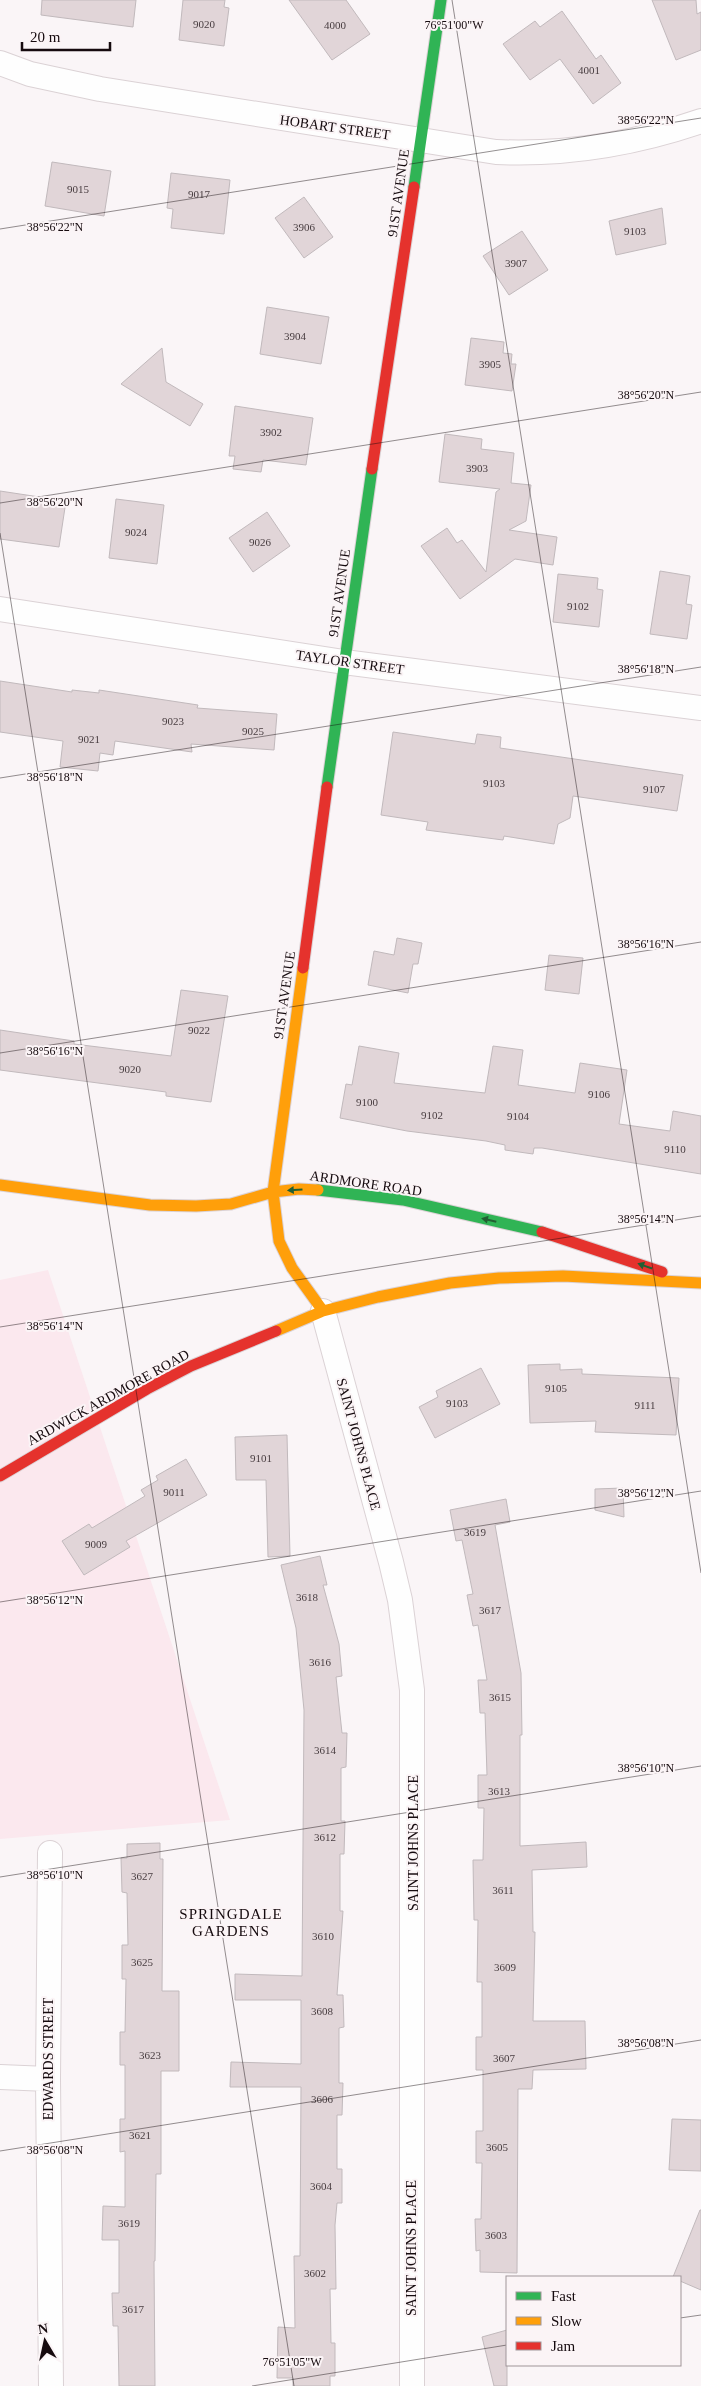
<svg xmlns="http://www.w3.org/2000/svg" width="701" height="2386" viewBox="0 0 701 2386" font-family="Georgia,serif">
	<style>
		.green { fill: #fbe8ee }
		.building { fill: #e1d5d8; stroke: #c1b9bc }
		.lines { fill: none; stroke-linecap: round; stroke-linejoin: round }
		.street-casing { stroke: #dbd2d5; stroke-width: 26 }
		.fast-casing { stroke: #dbd2d5; stroke-width: 13 }
		.slow-casing { stroke: #dbd2d5; stroke-width: 13 }
		.jam-casing { stroke: #dbd2d5; stroke-width: 13 }
		.street { stroke: #fefefe; stroke-width: 24 }
		.fast { stroke: #30b455; stroke-width: 11 }
		.slow { stroke: #ff9f0a; stroke-width: 11 }
		.jam { stroke: #e5322d; stroke-width: 11 }
		.oneway { fill: #225f32 }
		.ticks { fill: none; stroke: #150a0e; stroke-width: 1; stroke-opacity: 0.45 }
		.labels { text-anchor: middle; stroke-width: 4; stroke-linejoin: round; paint-order: stroke }
		.number-label { font-size: 11px; fill: #483d40 }
		.street-label { font-size: 14px; fill: #150a0e; stroke: #fbf4f6 }
		.neighbourhood-label { font-size: 15px; letter-spacing: 1px; fill: #150a0e; stroke: #fbf4f6 }
		.ticks-label { font-size: 12px; text-anchor: middle; fill: #150a0e; stroke: #fbf4f6; stroke-width: 4; stroke-linejoin: round; paint-order: stroke }
	</style>
	<rect width="100%" height="100%" fill="#faf5f7"/>
	<path class="green" d="M48,1270L230,1820L0,1839V1280Z"/>
	<path class="building" d="M42,0H136L133,27L41,15Z
		M183,0H225L224,7L229,8L224,46L179,40Z
		M289,0H346L370,34L332,60Z
		M652,0H696L697,14L701,12V50L676,60Z
		M562,11L596,59L601,55L621,83L593,104L560,59L530,80L503,44L535,21L540,27Z
		M52,162L111,171L104,216L45,206Z
		M171,173L230,180L224,234L171,228L173,209L167,208Z
		M304,197L333,237L304,258L275,218Z
		M662,208L666,244L616,255L609,221Z
		M522,231L548,270L509,295L483,256Z
		M267,307L329,317L321,364L260,354Z
		M471,338L504,342L503,353L512,354L511,364H516L512,391L465,385Z
		M162,348L166,382L203,404L190,426L121,384Z
		M235,406L313,418L306,465L263,460L261,472L233,469L235,456H229Z
		M445,434L482,439L481,449L514,453L511,483L531,485L526,521L509,530L557,537L553,565L515,559L460,599L421,546L447,528L457,543L462,540L486,572L496,492L500,489L439,482Z
		M0,491L66,501L59,547L0,539Z
		M116,499L164,505L157,564L109,558Z
		M267,512L290,546L253,572L229,538Z
		M660,571L690,576L686,604L692,605L687,639L650,634Z
		M558,574L598,578L597,589L603,590L599,627L553,622Z
		M0,681L72,692V690L99,693V690L198,705L197,708L277,714L274,750L191,744L192,752L115,741L113,755L100,753L98,771L60,767L63,741L0,732Z
		M393,732L475,744L477,734L501,737L500,748L683,775L677,811L573,796L570,818L558,824L554,844L504,836L503,840L426,830L428,822L381,815Z
		M397,938L422,943L418,964H413L408,993L368,985L374,951L394,955Z
		M549,955L583,958L579,994L545,990Z
		M181,990L228,996L211,1102L166,1096V1092L0,1070V1030L74,1041V1044L171,1056Z
		M359,1046L399,1053L394,1083L485,1093L493,1046L523,1050L518,1085L575,1093L580,1063L627,1070L619,1124L670,1131L673,1111L701,1116V1174L542,1148H534L533,1154L505,1150V1145L486,1141L407,1131L340,1118L346,1084L352,1085Z
		M560,1364V1370L582,1369V1374L679,1378L676,1435L595,1432L596,1421L530,1423L528,1365Z
		M481,1368L500,1404L435,1438L419,1407L438,1397L436,1391Z
		M287,1435L290,1556L268,1557L266,1480H236L235,1437Z
		M186,1459L207,1495L126,1541L130,1547L84,1575L62,1541L89,1524L92,1528L145,1496L141,1490L158,1480L156,1476Z
		M623,1488L624,1517L595,1510V1489Z
		M506,1499L510,1522L495,1525L521,1673L522,1735H520V1846L586,1842L587,1867L532,1870L533,1932H535L533,2021H585L586,2069L533,2070L532,2089H518L517,2273L480,2272V2250L476,2251L475,2219H481L482,2163H476V2131H483V2070H476V2037H482V1982H477L478,1920H474L473,1860H483L484,1808H478V1775H487L485,1713H480L478,1680H487L478,1625L473,1626L467,1595L473,1594L462,1540L456,1541L450,1510Z
		M320,1556L327,1585H323L339,1644L342,1676L336,1677L342,1733H347L346,1767L341,1768V1821H345L344,1854H340V1911H343L337,1995H343L344,2027L339,2028V2083H343L342,2115H337V2169H342V2203H337L335,2225L336,2289H330L331,2343H335V2376H330V2386H293V2378H277L278,2327L295,2328L294,2256H300L301,2087H230L231,2062L301,2064V2000H235V1974L302,1976L304,1710L296,1628L281,1565Z
		M160,1843V1859H163L162,1991H179V2071H161V2174H156L155,2261H154L155,2386H119L118,2326H113L112,2293H119V2240H102L103,2206L125,2207V2151L120,2152V2119H125V2065H120V2032H125L126,1979H122V1945H128L127,1893L122,1892L121,1858H127V1844Z
		M672,2119L701,2120V2171L669,2170Z
		M700,2210H701V2290L680,2281V2277H673Z
		M507,2330V2386H494L482,2337Z"/>
	<g class="lines">
		<g class="street-casing">
			<path id="street" d="M0,63L30,74L100,89L496,152C566,155 634,144 701,121
				M0,609L344,662L701,708
				M323,1311L391,1562L400,1600L412,1690V2386
				M50,1853L48,2079L51,2386
				M0,2077L48,2079"/>
		</g>
		<g class="fast-casing">
			<path id="fast" d="M414,187L441,0
				M327,787L372,469
				M318,1190L403,1200L542,1232"/>
		</g>
		<g class="slow-casing">
			<path id="slow" d="M303,968L273,1192L279,1241L292,1268L323,1311
				M0,1185L150,1205L196,1206L231,1204L273,1192L299,1189L318,1190
				M276,1331L323,1311L378,1297L450,1283L499,1278L563,1276L701,1283"/>
		</g>
		<g class="jam-casing">
			<path id="jam" d="M372,469L414,187
				M303,968L327,787
				M542,1232L662,1272
				M0,1476L147,1389L191,1366L276,1331"/>
		</g>
		<use href="#street" class="street"/>
		<use href="#fast" class="fast"/>
		<use href="#slow" class="slow"/>
		<use href="#jam" class="jam"/>
	</g>
	<defs><path id="oneway-solid" d="M-6-.8H1V-3.2L6.5 0L1 3.2V.8H-6Z" transform="scale(1.25)"/></defs>
	<g class="oneway">
		<use href="#oneway-solid" transform="translate(295 1190) rotate(176)"/>
		<use href="#oneway-solid" transform="translate(489 1220) rotate(-167)"/>
		<use href="#oneway-solid" transform="translate(645 1266) rotate(-161)"/>
	</g>
	<path class="ticks" d="M452,0L701,1573M0,229L701,118M0,503L701,392M0,533L294,2386M0,778L701,667M0,1053L701,942M0,1327L701,1216M0,1602L701,1491M0,1877L701,1766M0,2151L701,2040M680,2318L701,2315M252,2386L507,2345"/>
	<g class="labels">
		<g class="number-label">
			<text x="204" y="28">9020</text>
			<text x="335" y="29">4000</text>
			<text x="589" y="74">4001</text>
			<text x="78" y="193">9015</text>
			<text x="199" y="198">9017</text>
			<text x="304" y="231">3906</text>
			<text x="635" y="235">9103</text>
			<text x="516" y="267">3907</text>
			<text x="295" y="340">3904</text>
			<text x="490" y="368">3905</text>
			<text x="271" y="436">3902</text>
			<text x="477" y="472">3903</text>
			<text x="136" y="536">9024</text>
			<text x="260" y="546">9026</text>
			<text x="578" y="610">9102</text>
			<text x="173" y="725">9023</text>
			<text x="253" y="735">9025</text>
			<text x="89" y="743">9021</text>
			<text x="494" y="787">9103</text>
			<text x="654" y="793">9107</text>
			<text x="199" y="1034">9022</text>
			<text x="130" y="1073">9020</text>
			<text x="599" y="1098">9106</text>
			<text x="367" y="1106">9100</text>
			<text x="432" y="1119">9102</text>
			<text x="518" y="1120">9104</text>
			<text x="675" y="1153">9110</text>
			<text x="556" y="1392">9105</text>
			<text x="457" y="1407">9103</text>
			<text x="645" y="1409">9111</text>
			<text x="261" y="1462">9101</text>
			<text x="174" y="1496">9011</text>
			<text x="475" y="1536">3619</text>
			<text x="96" y="1548">9009</text>
			<text x="307" y="1601">3618</text>
			<text x="490" y="1614">3617</text>
			<text x="320" y="1666">3616</text>
			<text x="500" y="1701">3615</text>
			<text x="325" y="1754">3614</text>
			<text x="499" y="1795">3613</text>
			<text x="325" y="1841">3612</text>
			<text x="142" y="1880">3627</text>
			<text x="503" y="1894">3611</text>
			<text x="323" y="1940">3610</text>
			<text x="142" y="1966">3625</text>
			<text x="505" y="1971">3609</text>
			<text x="322" y="2015">3608</text>
			<text x="150" y="2059">3623</text>
			<text x="504" y="2062">3607</text>
			<text x="322" y="2103">3606</text>
			<text x="140" y="2139">3621</text>
			<text x="497" y="2151">3605</text>
			<text x="321" y="2190">3604</text>
			<text x="129" y="2227">3619</text>
			<text x="496" y="2239">3603</text>
			<text x="315" y="2277">3602</text>
			<text x="133" y="2313">3617</text>
		</g>
		<g class="street-label">
			<text transform="translate(335 127) rotate(8)" y="5">HOBART STREET</text>
			<text transform="translate(398 193) rotate(-82)" y="5">91ST AVENUE</text>
			<text transform="translate(339 593) rotate(-82)" y="5">91ST AVENUE</text>
			<text transform="translate(350 662) rotate(8)" y="5">TAYLOR STREET</text>
			<text transform="translate(284 995) rotate(-82)" y="5">91ST AVENUE</text>
			<text transform="translate(366 1183) rotate(8)" y="5">ARDMORE ROAD</text>
			<text transform="translate(108 1397) rotate(-29)" y="5">ARDWICK ARDMORE ROAD</text>
			<text transform="translate(359 1444) rotate(75)" y="5">SAINT JOHNS PLACE</text>
			<text transform="translate(413 1843) rotate(-90)" y="5">SAINT JOHNS PLACE</text>
			<text transform="translate(48 2059) rotate(-90)" y="5">EDWARDS STREET</text>
			<text transform="translate(411 2248) rotate(-90)" y="5">SAINT JOHNS PLACE</text>
		</g>
		<g class="neighbourhood-label">
			<text x="231" y="1919">SPRINGDALE<tspan x="231" dy="17">GARDENS</tspan></text>
		</g>
	</g>
	<g class="ticks-label">
		<text x="454" y="29">76°51'00"W</text>
		<text x="646" y="124">38°56'22"N</text>
		<text x="55" y="231">38°56'22"N</text>
		<text x="646" y="399">38°56'20"N</text>
		<text x="55" y="506">38°56'20"N</text>
		<text x="646" y="673">38°56'18"N</text>
		<text x="55" y="781">38°56'18"N</text>
		<text x="646" y="948">38°56'16"N</text>
		<text x="55" y="1055">38°56'16"N</text>
		<text x="646" y="1223">38°56'14"N</text>
		<text x="55" y="1330">38°56'14"N</text>
		<text x="646" y="1497">38°56'12"N</text>
		<text x="55" y="1604">38°56'12"N</text>
		<text x="646" y="1772">38°56'10"N</text>
		<text x="55" y="1879">38°56'10"N</text>
		<text x="646" y="2047">38°56'08"N</text>
		<text x="55" y="2154">38°56'08"N</text>
		<text x="292" y="2366">76°51'05"W</text>
	</g>
	<rect x="506" y="2276" width="175" height="90" fill="#fbf4f6" stroke="#9f9699"/>
	<rect x="516" y="2292" width="25" height="8" fill="#30b455" stroke="#9f9699"/>
	<text x="551" y="2301" font-size="15" fill="#150a0e">Fast</text>
	<rect x="516" y="2317" width="25" height="8" fill="#ff9f0a" stroke="#9f9699"/>
	<text x="551" y="2326" font-size="15" fill="#150a0e">Slow</text>
	<rect x="516" y="2342" width="25" height="8" fill="#e5322d" stroke="#9f9699"/>
	<text x="551" y="2351" font-size="15" fill="#150a0e">Jam</text>
	<g transform="translate(45 2341) rotate(351)" stroke="#fbf4f6" stroke-width="4" paint-order="stroke">
	<path d="M0-4L9 19L0 12L-9 19Z" fill="#150a0e"/>
	<text y="-8" font-size="14" font-weight="bold" text-anchor="middle" fill="#150a0e">N</text>
	</g>
	<path d="M22 42v8h88v-8" fill="none" stroke="#150a0e" stroke-width="2.5"/>
	<text x="30" y="42" font-size="15" fill="#150a0e" stroke="#fbf4f6" stroke-width="4" paint-order="stroke">20 m</text>
</svg>
